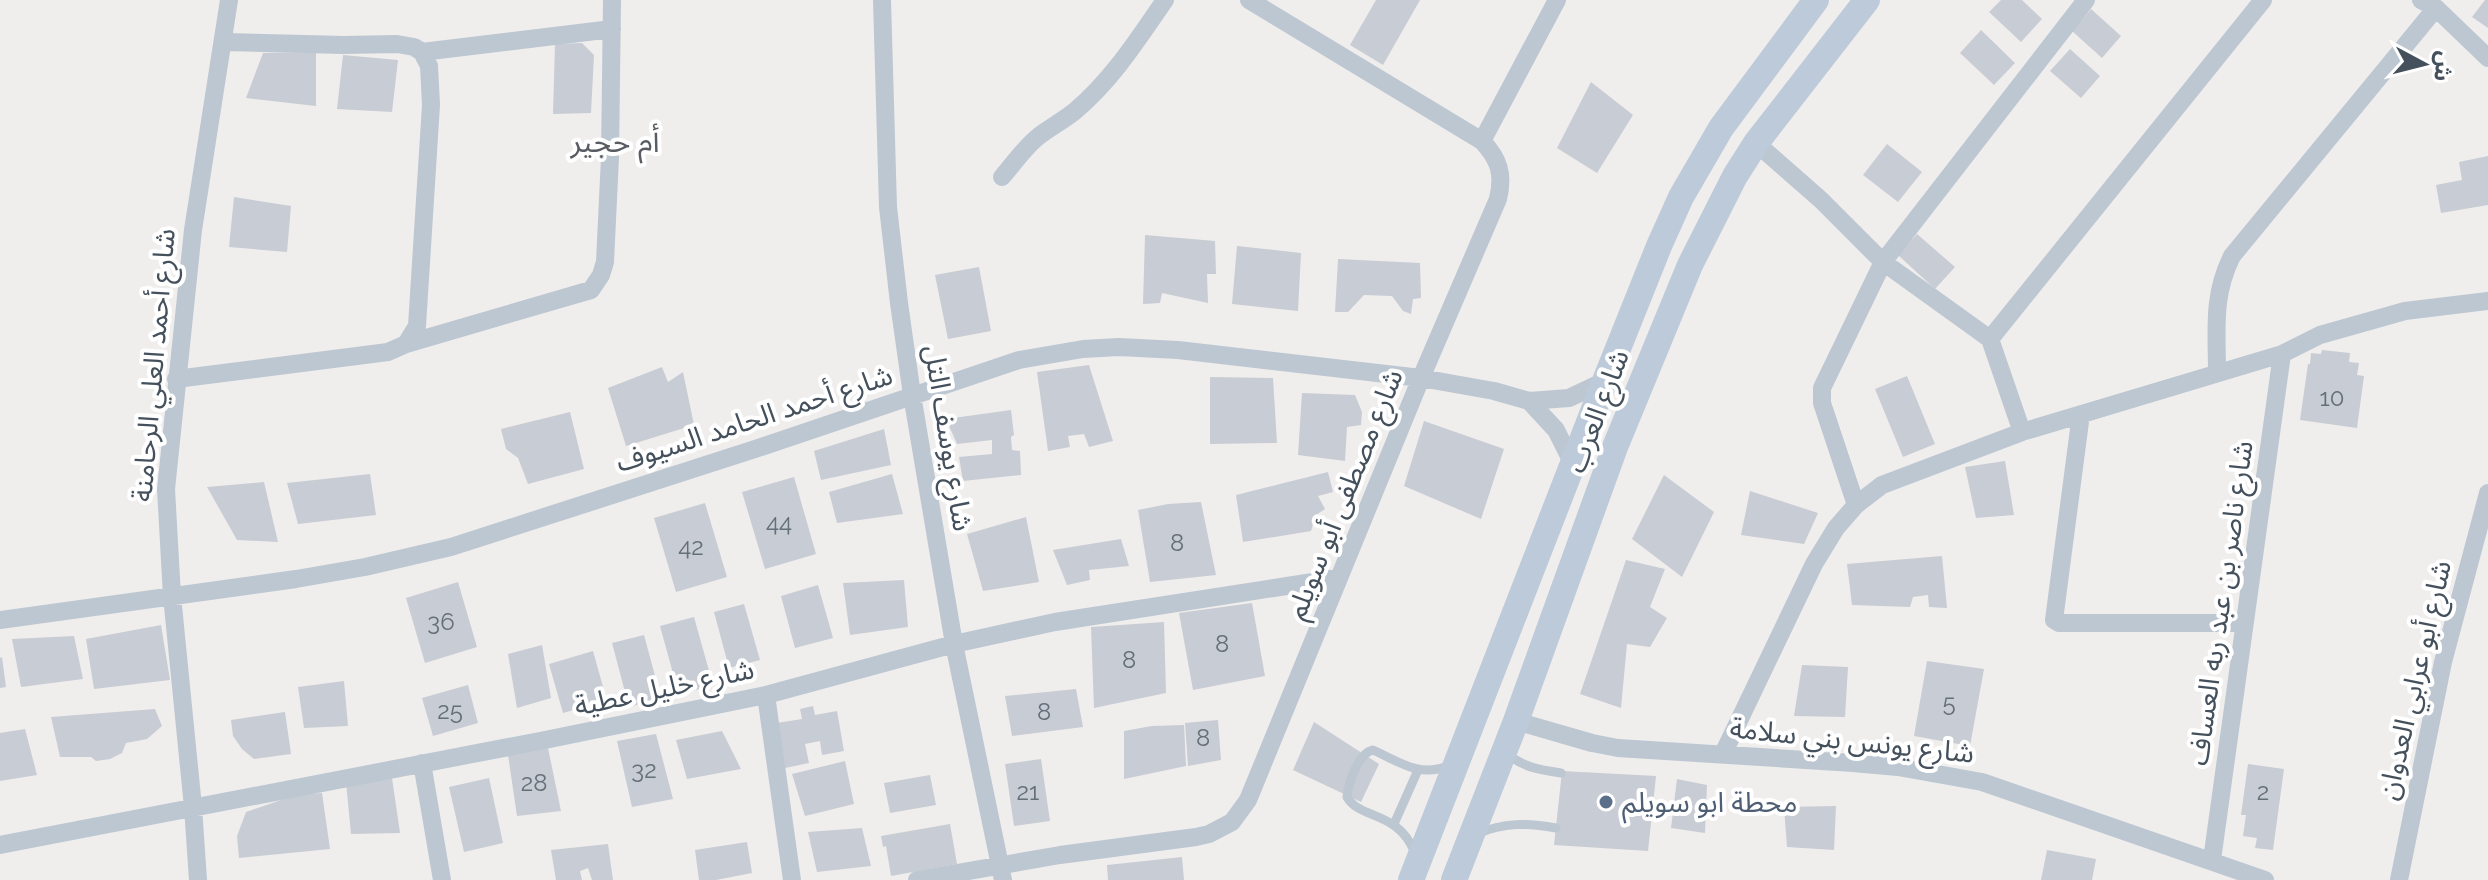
<svg xmlns="http://www.w3.org/2000/svg" width="2488" height="880" viewBox="0 0 2488 880" font-family="Raleway,'Noto Sans Arabic',sans-serif">
	<style>
		.building { fill: #c8ccd4 }
		.lines { fill: none; stroke-linecap: round; stroke-linejoin: round }
		.lane { stroke: #bcc7d1; stroke-width: 9 }
		.street { stroke: #bcc7d1; stroke-width: 18 }
		.secondary { stroke: #bdcad9; stroke-width: 26 }
		.service-dot { fill: #5c6f8a; stroke: #fff; stroke-width: 3 }
		.labels { text-anchor: middle; stroke-width: 8; stroke-linejoin: round; paint-order: stroke }
		.number-label { font-size: 24px; fill: #656f7a }
		.street-label { font-size: 28px; fill: #44505c; stroke: #fff }
		.service-label { font-size: 28px; fill: #4e5e75; stroke: #fff; text-anchor: start }
		.neighbourhood-label { font-size: 30px; fill: #595d63; stroke: #fff }
	</style>
	<rect width="100%" height="100%" fill="#f0eded"/>
	<path class="building" d="M1376,0H1420L1383,65L1350,45Z
		M2001,0H2022L2042,19L2021,42L1989,12Z
		M2485,0H2488V28L2472,17Z
		M2091,9L2121,36L2102,58L2072,31Z
		M1981,30L2015,63L1994,85L1960,53Z
		M582,43L594,55L591,113L553,114L555,44Z
		M2070,49L2100,76L2081,98L2050,71Z
		M316,52V106L246,98L263,53Z
		M343,55L398,60L392,112L337,109Z
		M1591,82L1633,115L1597,173L1557,148Z
		M1887,144L1922,172L1898,202L1863,175Z
		M2488,156V205L2441,213L2436,185L2462,180L2459,162Z
		M234,197L291,206L287,252L229,247Z
		M1917,234L1955,267L1935,289L1898,255Z
		M1145,235L1215,241L1216,274H1207L1208,303L1162,293L1160,303L1143,304Z
		M1237,246L1301,253L1298,311L1232,304Z
		M1338,259L1420,263L1421,298L1413,299L1411,314L1403,311L1392,296L1364,295L1348,312H1335Z
		M979,267L991,331L948,339L935,275Z
		M2322,350L2350,353L2349,362L2359,363L2357,375L2364,376L2357,428L2300,420L2308,364H2310L2311,353L2321,354Z
		M1089,365L1113,441L1089,447L1084,434L1068,436L1070,447L1048,451L1037,372Z
		M662,367L668,382L683,372L694,425L626,446L608,388Z
		M1907,376L1935,444L1903,457L1875,389Z
		M1210,377L1273,378L1277,443L1210,444Z
		M1302,393L1355,395L1362,412L1361,425L1347,427L1345,461L1298,455Z
		M1011,410L1014,435L1011,437L1012,450L1020,451L1021,475L963,481L959,457L992,454V440L957,444L946,419Z
		M570,412L584,469L528,484L518,458L506,449L501,429Z
		M1424,421L1504,449L1481,519L1404,486Z
		M884,429L891,465L821,480L814,451Z
		M2005,461L2014,515L1976,518L1965,467Z
		M1328,472L1333,492L1318,496L1325,509L1316,515L1311,531L1243,542L1236,495Z
		M370,474L376,515L298,524L287,483Z
		M892,474L903,514L837,523L829,492Z
		M1664,475L1714,512L1682,577L1632,539Z
		M794,477L816,554L765,569L742,492Z
		M264,482L278,542L237,540L207,487Z
		M1750,491L1818,513L1804,544L1741,535Z
		M1201,502L1216,575L1150,582L1138,510L1168,504Z
		M705,503L727,577L676,592L654,518Z
		M1026,517L1039,582L983,591L967,534Z
		M1121,539L1129,566L1089,570L1090,580L1067,585L1053,550Z
		M1942,556L1947,608L1929,607L1928,595L1913,597L1910,607L1852,605L1847,564Z
		M1626,560L1665,569L1650,607L1667,618L1650,647L1627,644L1621,708L1580,694Z
		M904,580L908,627L850,635L843,583Z
		M458,582L477,647L425,663L406,598Z
		M818,585L833,638L795,648L781,596Z
		M1252,603L1265,676L1193,690L1179,613Z
		M744,604L760,660L729,668L714,612Z
		M694,617L713,685L679,695L660,626Z
		M1164,622L1166,693L1094,708L1091,627Z
		M161,625L170,680L94,689L86,639Z
		M644,635L661,698L629,707L612,643Z
		M74,636L83,679L21,687L12,639Z
		M542,645L551,698L517,708L508,654Z
		M593,651L607,701L563,713L549,664Z
		M2,657L6,687L0,688V658Z
		M1927,661L1984,669L1970,746L1914,736Z
		M1802,665L1848,667L1845,717L1794,716Z
		M344,681L348,726L304,728L298,687Z
		M468,685L478,723L433,736L422,698Z
		M1076,689L1083,727L1012,736L1005,696Z
		M813,706L815,715L837,711L844,751L822,755L820,741L805,744L809,763L785,768L777,723L802,719L800,709Z
		M155,709L162,726L147,739L126,743L122,753L110,759L96,761L91,757H60L51,717Z
		M285,712L291,754L254,759L242,749L233,736L231,720Z
		M1218,720L1221,760L1188,766L1185,723Z
		M1314,722L1379,764L1361,802L1293,770Z
		M1184,725L1186,766L1124,779V731L1152,726Z
		M25,729L37,775L0,781V733Z
		M722,731L741,769L687,779L676,740Z
		M656,734L673,799L632,807L617,741Z
		M548,748L561,811L517,816L508,755Z
		M1041,759L1050,821L1014,826L1005,764Z
		M845,761L854,804L805,816L792,774Z
		M2248,764L2284,769L2273,850L2255,848L2257,838L2243,836L2246,815H2241Z
		M1562,771L1656,776L1648,851L1554,845Z
		M930,775L936,805L890,813L884,783Z
		M392,778L400,833L351,834L346,782Z
		M489,778L503,843L464,852L449,787Z
		M1677,779L1707,785L1705,833L1671,828Z
		M322,793L330,849L239,858L237,836L246,812L296,795Z
		M1836,806L1834,850L1787,847L1784,807Z
		M950,824L957,864L891,876L886,846L883,847L881,836Z
		M862,828L871,866L817,872L808,832Z
		M747,842L752,873L716,880H699L695,850Z
		M608,844L613,880H592L588,868L580,871L582,880H556L551,850Z
		M2047,850L2096,859L2092,880H2041Z
		M1182,857L1184,880H1108L1107,865Z"/>
	<g class="lines">
		<path class="lane" d="M1506,753C1522,767 1540,770 1561,773
			M1394,824L1418,770
			M1477,834C1504,822 1528,823 1556,828
			M1415,853C1398,810 1360,820 1347,797C1349,782 1358,753 1373,750C1402,763 1419,778 1451,765"/>
		<path class="street" d="M882,0L888,207L899,303L912,395L954,644L1003,880
			M2421,0L2436,8L2488,58
			M422,52L612,29
			M1482,141L1557,0
			M1756,143L1821,200L1883,262L1990,339
			M1002,177C1014,163 1025,147 1039,136C1051,127 1064,120 1075,111C1112,80 1138,39 1165,0
			M406,344L591,290L601,275L605,262L610,157L612,0
			M2217,373C2217,330 2212,296 2232,256L2436,8
			M176,379L388,352L406,344L417,326L431,105L429,66L422,52L414,47L397,44L344,45L224,42
			M1529,401L1556,430L1574,466
			M2081,414L2054,620L2059,623H2243
			M2022,432L1990,339L2263,0
			M1856,505L1822,403V388L1883,262L2086,0
			M0,620L296,579L365,567L451,547L755,449L1019,360L1083,349L1119,347L1178,350L1421,378L1494,391L1529,401L1569,398L1605,381
			M766,695L792,880
			M1516,721L1592,743L1618,748L1853,763L1898,767L1982,782L2265,880
			M1723,754L1814,564L1836,528L1856,505L1882,485L2022,432L2282,354L2320,335L2405,311L2488,301
			M422,763L442,880
			M0,845L540,741L766,695L954,644L1055,622L1338,578
			M2212,860L2282,354
			M198,880L193,807L172,596L166,489L193,230L229,0
			M917,880L1060,855L1196,837L1209,834L1232,822L1248,800L1421,378L1498,199C1504,174 1499,159 1482,141L1249,0
			M2399,880L2443,662L2488,493"/>
		<path class="secondary" d="M1411,880L1605,381L1659,246L1681,197L1721,128L1816,0
			M1454,880L1516,721L1615,447L1690,265L1735,176L1756,143L1867,0"/>
	</g>
	<circle class="service-dot" cx="1606" cy="802" r="8"/>
	<g class="labels">
		<g class="number-label">
			<text x="2332" y="406">10</text>
			<text x="779" y="531">44</text>
			<text x="1177" y="551">8</text>
			<text x="691" y="555">42</text>
			<text x="441" y="630">36</text>
			<text x="1222" y="652">8</text>
			<text x="1129" y="668">8</text>
			<text x="1949" y="711">5</text>
			<text x="450" y="719">25</text>
			<text x="1044" y="720">8</text>
			<text x="1203" y="746">8</text>
			<text x="644" y="778">32</text>
			<text x="534" y="791">28</text>
			<text x="1028" y="800">21</text>
			<text x="2263" y="800">2</text>
		</g>
		<g class="street-label">
			<text transform="translate(153 365) rotate(-85)" y="10">شارع أحمد العلي الرحامنة</text>
			<text transform="translate(1597 411) rotate(-69)" y="10">شارع العرب</text>
			<text transform="translate(754 418) rotate(-18)" y="10">شارع أحمد الحامد السيوف</text>
			<text transform="translate(949 438) rotate(81)" y="10">شارع يوسف التل</text>
			<text transform="translate(1344 494) rotate(-68)" y="10">شارع مصطفى أبو سويلم</text>
			<text transform="translate(2220 603) rotate(-82)" y="10">شارع ناصر بن عبد ربه العساف</text>
			<text transform="translate(2414 680) rotate(-77)" y="10">شارع أبو عرابي العدوان</text>
			<text transform="translate(664 687) rotate(-12)" y="10">شارع خليل عطية</text>
			<text transform="translate(1852 740) rotate(6)" y="10">شارع يونس بني سلامة</text>
		</g>
		<g class="service-label">
			<text x="1622" y="812">محطة ابو سويلم</text>
		</g>
		<g class="neighbourhood-label">
			<text x="615" y="152">أم حجير</text>
		</g>
	</g>
	<g transform="translate(2424 64) rotate(97)" stroke="#ffffff" stroke-width="6" paint-order="stroke">
	<path d="M0-6L14 30L0 20L-14 30Z" fill="#44505c"/>
	<text y="-12" font-size="22" font-weight="bold" text-anchor="middle" fill="#44505c">ش</text>
	</g>
</svg>
